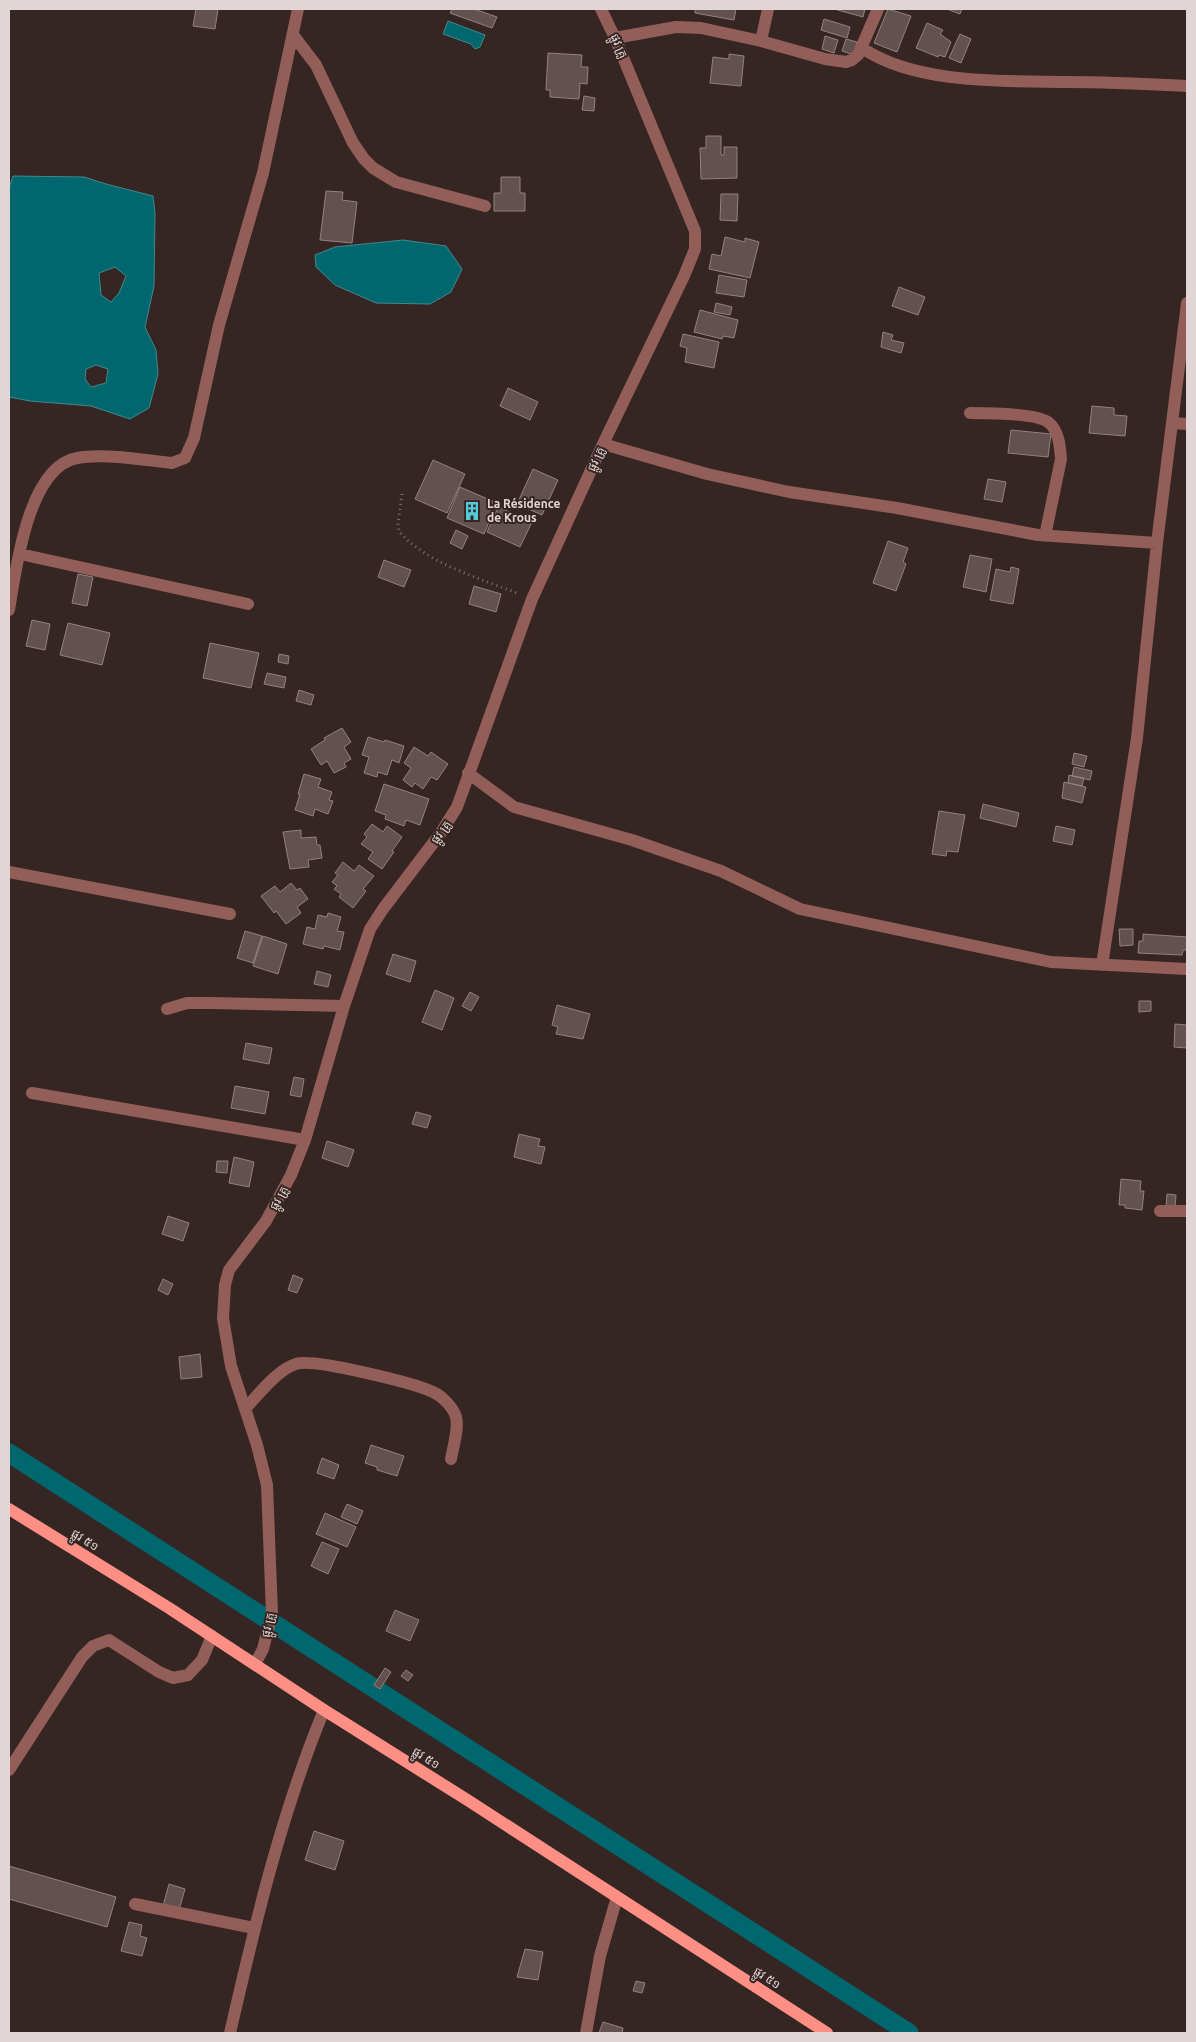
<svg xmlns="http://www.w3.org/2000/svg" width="1196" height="2042" viewBox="0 0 1196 2042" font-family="Ubuntu,'Noto Sans Khmer',sans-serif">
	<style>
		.water { fill: #00676e; stroke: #44888d; fill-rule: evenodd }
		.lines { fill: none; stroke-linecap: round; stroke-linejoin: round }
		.canal { stroke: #00676e; stroke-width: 19 }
		.building { fill: #63514f; stroke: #95817f }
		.path { stroke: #7f7170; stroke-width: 3; stroke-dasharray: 1 4; stroke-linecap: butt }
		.minor { stroke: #945e58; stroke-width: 12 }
		.major { stroke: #fe8f85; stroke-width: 12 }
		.labels { text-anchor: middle; stroke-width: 4; stroke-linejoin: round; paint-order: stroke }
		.street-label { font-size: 12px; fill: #e1d6d5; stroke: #352523 }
		.poi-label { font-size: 12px; font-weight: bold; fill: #e1d6d5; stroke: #352523; text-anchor: start }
	</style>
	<rect width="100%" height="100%" fill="#352523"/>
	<path class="water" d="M448,21L485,35L480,47L475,49L471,44L443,34Z
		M13,176L84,177L106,184L153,196L155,213L154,286L145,327L156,350L158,374L149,408L130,419L91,406L30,401L9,397V188ZM115,267L126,276L119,293L111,302L101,295L99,273ZM96,365L108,369L106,383L91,387L85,379L86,369Z
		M403,240L446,246L462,269L451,292L430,304L376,303L335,285L316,267L315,255L335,247Z"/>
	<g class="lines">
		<path class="canal" d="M9,1453L909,2033"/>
	</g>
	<path class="building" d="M196,9H218L215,29L193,26Z
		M452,9H474L497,17L492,28L450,13Z
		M695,9H736L734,20L695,13Z
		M834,9H865L863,17Z
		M888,9L911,16L897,52L874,43Z
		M947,9H962L960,14Z
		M824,19L850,27L847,38L821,30Z
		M927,23L943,30L940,34L951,42L945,57L939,55L938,57L916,48Z
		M960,34L971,39L961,63L949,58Z
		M825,36L838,40L834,53L822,49Z
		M846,39L857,42L854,55L842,51Z
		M548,53L582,55L581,67H588L587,84L580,83L579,99L550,97V90H546Z
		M729,54L744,56L741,86L710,83L713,57L729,59Z
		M584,96L595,98L594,111L582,110Z
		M706,136H721V155H724V147H737V178L701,179L700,148H706Z
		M501,177H520V193H525V211H494V193H501Z
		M326,191L343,192L342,200L357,202L352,243L320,240Z
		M721,194H738L737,221L720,220Z
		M725,237L745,242V238L759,242L750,278L709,269L712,254L721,256Z
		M719,275L747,280L744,297L716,293Z
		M899,287L925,297L918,315L892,306Z
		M716,303L732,307L730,315L714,312Z
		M700,310L738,320L734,338L723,336L722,339L694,332Z
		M883,332L893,335L891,340L904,343L901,353L881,347Z
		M683,334L719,342L714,368L685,362L687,348L680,346Z
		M508,388L538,402L530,420L500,406Z
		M1092,406L1114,408V415L1127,416L1125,436L1089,433Z
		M1011,430L1051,434L1048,457L1008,453Z
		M433,460L465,474L447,513L415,499Z
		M533,469L558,480L542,515L517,504Z
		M988,479L1006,482L1002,502L984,499Z
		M460,487L497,503L484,534L447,518Z
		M498,507L532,522L520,547L487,532Z
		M456,530L468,536L462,549L450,543Z
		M888,541L908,548L903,562L906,564L896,591L873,583Z
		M970,555L992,559L986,592L963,587Z
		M384,560L411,570L404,587L378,577Z
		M1011,567L1019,569L1013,604L990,600L996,569L1010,572Z
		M78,574L93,577L87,606L72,603Z
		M474,586L501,594L496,612L469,604Z
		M32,620L50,624L45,650L26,646Z
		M68,623L110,633L102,665L60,655Z
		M210,643L259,653L251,688L203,678Z
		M279,654L289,656L288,664L278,662Z
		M267,673L286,677L284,688L264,684Z
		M299,690L314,695L311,705L296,701Z
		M342,728L351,742L344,747L351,759L344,763L346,767L334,773L327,761L321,765L311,749L325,740L324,738Z
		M368,737L384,742L385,740L404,746L399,763L392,760L387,775L378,772L377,777L364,773L369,757L362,755Z
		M414,747L428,756L431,752L448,764L437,780L431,777L423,789L415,783L412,787L403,780L411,768L404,763Z
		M1074,753L1087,756L1084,767L1072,764Z
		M1074,767L1092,771L1090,780L1072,776Z
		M304,774L321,779L318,787L332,792L329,800L333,801L328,814L315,809L313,816L295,810L300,794H298Z
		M1069,775L1084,778L1082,786L1068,783Z
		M1064,782L1086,787L1082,803L1062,798Z
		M384,784L429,799L420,825L406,820L404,826L385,819L386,815L375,811Z
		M983,804L1019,813L1016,827L980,818Z
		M939,811L965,815L958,852L947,851L946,856L932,854Z
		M372,824L383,832L387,826L402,837L392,851L394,852L382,869L368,859L373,852L361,844L367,837L364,834Z
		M1056,826L1075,830L1072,845L1053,841Z
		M301,830V838L316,837L317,845H320L322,858L308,860L309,867L290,869L283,832Z
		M343,862L354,871L359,865L374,876L363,889L366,891L353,908L339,897L341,894L334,889L337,886L332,882L338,875L335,873Z
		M291,883L297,890L300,888L308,899L297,907L301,913L286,924L276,911L274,913L261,896L275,886L280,892Z
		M328,913L341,917L337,931L344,932L340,950L324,946L323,949L303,944L307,927L315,929L318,915L327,917Z
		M1119,929H1133V945L1120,946Z
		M245,931L262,936L253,963L237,958Z
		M1143,934L1187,937V950H1183L1182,955L1138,953L1139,941H1143Z
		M263,936L287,944L278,974L253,966Z
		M393,954L416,961L410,982L386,974Z
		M317,971L331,975L328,987L314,984Z
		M435,990L454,998L442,1030L422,1022Z
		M470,992L479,997L471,1011L462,1006Z
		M1139,1001H1151V1011L1139,1012Z
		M557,1005L590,1014L583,1039L556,1034L558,1027L552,1025Z
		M1175,1024L1187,1025V1048L1174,1047Z
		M246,1043L272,1048L269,1064L243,1059Z
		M294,1077L304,1079L301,1097L290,1095Z
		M235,1086L269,1092L265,1114L231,1108Z
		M416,1112L431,1116L427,1128L412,1124Z
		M519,1134L540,1139L538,1146L545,1147L541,1164L514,1157Z
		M327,1141L354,1150L348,1167L322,1158Z
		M234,1157L254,1162L249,1187L229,1183Z
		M217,1161H228L227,1173L216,1172Z
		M1121,1179L1141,1181L1140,1191H1144L1142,1210L1125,1208V1205H1119Z
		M1167,1194L1176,1195L1175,1208L1166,1207Z
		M168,1216L189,1223L183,1241L162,1234Z
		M293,1275L303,1279L297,1293L288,1290Z
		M163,1279L173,1284L168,1295L158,1290Z
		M200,1354L202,1377L181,1379L179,1357Z
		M371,1445L404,1456L397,1476L377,1470V1467L365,1463Z
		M322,1458L339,1465L334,1479L317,1473Z
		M347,1504L363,1511L357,1524L341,1517Z
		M325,1513L356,1527L347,1547L316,1534Z
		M322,1542L339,1549L328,1574L311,1566Z
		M395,1610L419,1620L410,1641L386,1631Z
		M385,1668L391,1672L380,1689L374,1685Z
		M406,1670L413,1675L408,1681L401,1676Z
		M314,1831L344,1841L335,1870L305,1860Z
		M9,1866L116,1897L107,1927L9,1899Z
		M169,1884L185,1889L179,1910L163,1906Z
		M129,1922L142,1925L140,1936L147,1938L142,1956L121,1951Z
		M525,1949L543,1952L538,1980L517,1977Z
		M636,1981L645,1983L642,1993L633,1991Z
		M603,2022L623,2028L622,2033H599Z"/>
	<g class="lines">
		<path class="path" d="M402,494L398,523L399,531C423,562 482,579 519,594"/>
		<path class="minor" d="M293,35L316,65L353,143L364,159L373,168L396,182L485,206
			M615,38L676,27L701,28L761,41L825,59L846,62L852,60L858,55L878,9
			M761,41L768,9
			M862,48C915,84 1002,81 1065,82C1106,82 1147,84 1187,86
			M970,413C987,413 1035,413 1048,422C1059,430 1060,447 1061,459L1045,536
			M1173,423L1187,424
			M603,444L707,474L789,492L897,508L1038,535L1157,543
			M20,554L248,604
			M9,610C16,569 28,467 77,458C104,453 144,460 172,463L185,458L194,438L219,325L263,173L298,9
			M468,773L514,807L632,840L721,871L800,909L1051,962L1187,969
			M9,872L230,914
			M1102,965L1137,738L1157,543L1187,303
			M167,1009L187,1003H211L344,1006
			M32,1093L305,1140
			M1160,1211H1187
			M245,1409C258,1395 278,1369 296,1364C313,1358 414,1383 433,1392C442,1396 453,1407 456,1417C459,1429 453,1447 451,1459
			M255,1664L263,1649L272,1614L267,1485L257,1445L231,1366L223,1318L225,1285L229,1270L266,1221L291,1175L305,1140L344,1006L370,929L383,909L440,834L457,807L532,599L603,444L684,276L695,249V231L615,38L601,9
			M9,1770L82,1657L93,1646L109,1640L159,1672L173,1678L188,1675L202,1660L212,1636
			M135,1904L254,1928
			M230,2033C255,1924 281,1814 324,1710
			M586,2033L600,1956L617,1897"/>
		<path class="major" d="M9,1509L169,1608L324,1710L469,1801L827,2033"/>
	</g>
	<defs>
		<g id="building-bare" transform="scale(1.5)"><path d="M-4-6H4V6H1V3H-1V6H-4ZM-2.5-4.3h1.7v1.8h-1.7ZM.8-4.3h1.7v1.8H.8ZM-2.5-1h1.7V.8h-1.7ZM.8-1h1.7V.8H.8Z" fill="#52cbd7" stroke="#352523" stroke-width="2.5" paint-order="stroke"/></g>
	</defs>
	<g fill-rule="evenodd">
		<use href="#building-bare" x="472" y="511"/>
	</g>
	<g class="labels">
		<g class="street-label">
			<text transform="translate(619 46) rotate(66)" y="4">ផ្លូវ គ្រូ</text>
			<text transform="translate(596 459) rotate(-65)" y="4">ផ្លូវ គ្រូ</text>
			<text transform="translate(441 832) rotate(-55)" y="4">ផ្លូវ គ្រូ</text>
			<text transform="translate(279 1198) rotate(-61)" y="4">ផ្លូវ គ្រូ</text>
			<text transform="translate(85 1540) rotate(32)" y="4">ផ្លូវ ៥១</text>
			<text transform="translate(268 1625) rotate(-78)" y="4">ផ្លូវ គ្រូ</text>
			<text transform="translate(426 1758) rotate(32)" y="4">ផ្លូវ ៥១</text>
			<text transform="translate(767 1978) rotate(33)" y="4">ផ្លូវ ៥១</text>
		</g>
		<g class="poi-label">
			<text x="487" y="508">La Résidence<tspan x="487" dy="14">de Krous</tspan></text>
		</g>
	</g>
	<rect width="1196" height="2042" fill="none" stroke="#e1d6d5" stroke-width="20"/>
</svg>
